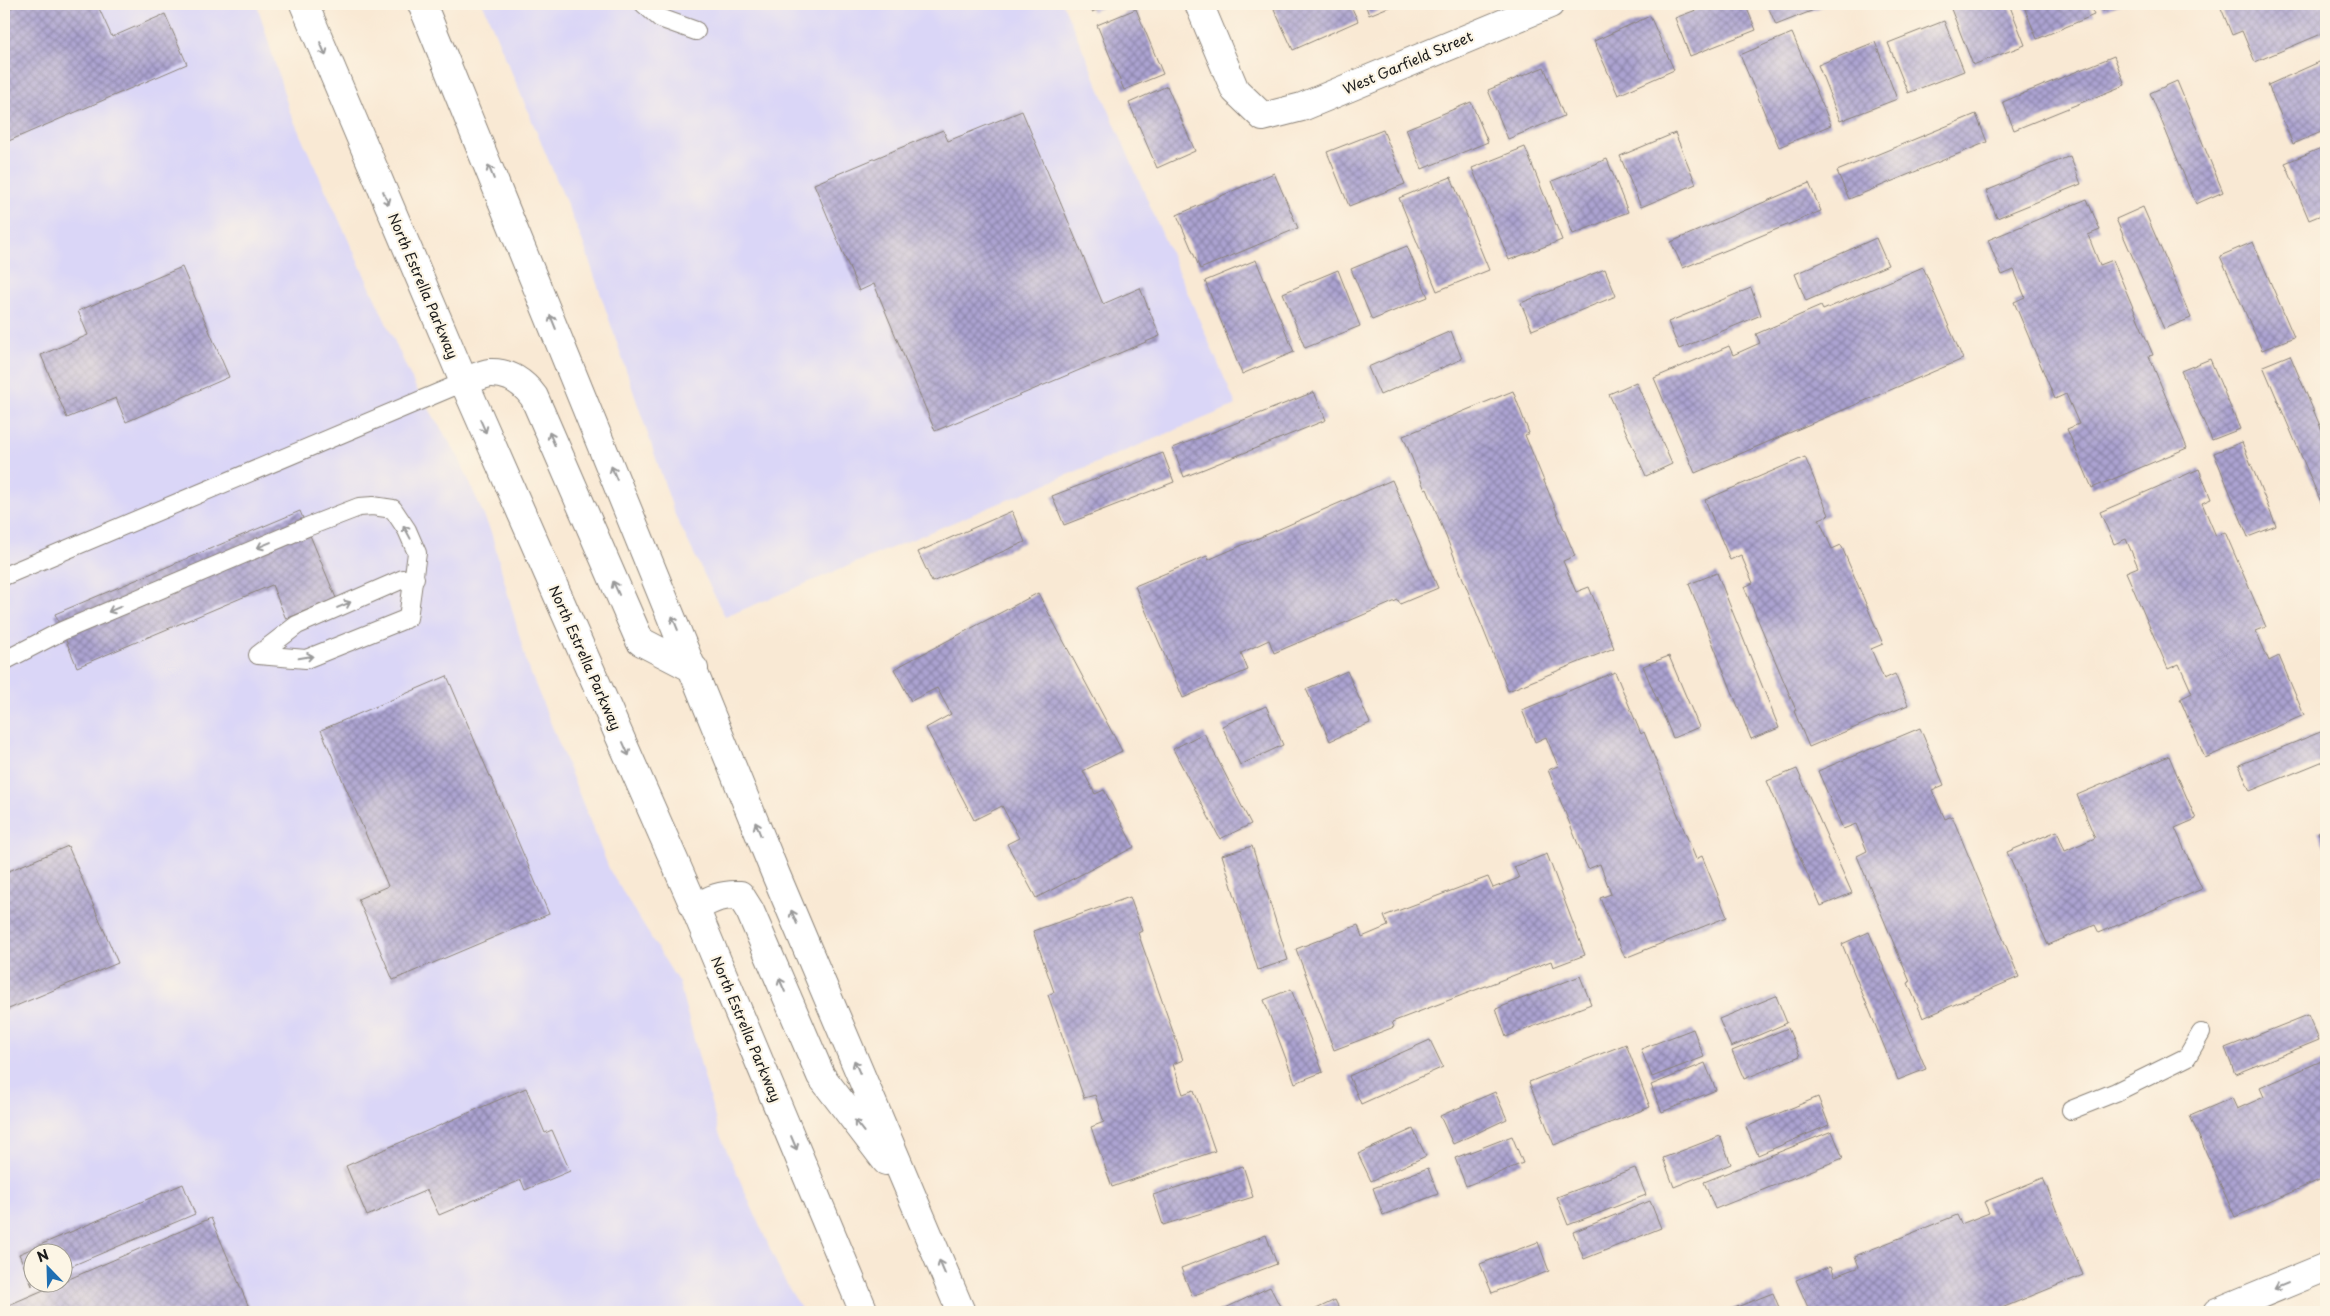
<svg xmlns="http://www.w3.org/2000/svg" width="2330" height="1316" viewBox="0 0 2330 1316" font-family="'Playpen Sans',sans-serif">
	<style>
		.built { fill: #dad6f7; fill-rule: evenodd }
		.building { fill: url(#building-cross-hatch) }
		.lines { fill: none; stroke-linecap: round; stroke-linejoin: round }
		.lane-casing { stroke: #8a8278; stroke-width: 20 }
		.street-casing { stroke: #8a8278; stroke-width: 30 }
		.primary-casing { stroke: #8a8278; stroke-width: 30 }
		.lane { stroke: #fff; stroke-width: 18 }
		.street { stroke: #fff; stroke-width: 28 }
		.primary { stroke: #fff; stroke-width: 28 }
		.oneway { stroke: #999 }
		.labels { text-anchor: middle; stroke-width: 4.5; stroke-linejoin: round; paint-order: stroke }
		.street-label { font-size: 14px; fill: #1c1c1c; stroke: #fcf5e5 }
	</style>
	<defs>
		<pattern id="building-cross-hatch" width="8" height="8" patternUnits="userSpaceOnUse" patternTransform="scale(1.25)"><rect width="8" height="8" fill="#aca3d1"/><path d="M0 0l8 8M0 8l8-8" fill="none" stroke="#8b84a9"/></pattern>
	</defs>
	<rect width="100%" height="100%" fill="#fcf5e5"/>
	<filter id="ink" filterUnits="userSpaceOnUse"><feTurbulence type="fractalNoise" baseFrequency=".02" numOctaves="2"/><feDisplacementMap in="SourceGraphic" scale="10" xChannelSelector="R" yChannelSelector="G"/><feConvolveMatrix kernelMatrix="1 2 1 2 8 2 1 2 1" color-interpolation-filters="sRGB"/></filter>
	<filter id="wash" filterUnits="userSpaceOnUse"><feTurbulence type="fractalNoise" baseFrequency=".0096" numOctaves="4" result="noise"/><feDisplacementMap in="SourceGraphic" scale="20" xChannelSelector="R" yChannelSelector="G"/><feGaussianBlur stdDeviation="1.12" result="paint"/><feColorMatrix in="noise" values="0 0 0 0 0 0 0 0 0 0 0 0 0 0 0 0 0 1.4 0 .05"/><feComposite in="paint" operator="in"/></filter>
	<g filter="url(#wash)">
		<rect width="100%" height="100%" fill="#f9e9d4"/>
		<path class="built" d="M4,4H257L289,110L415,386L459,458L491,532L527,664L610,871L679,983L719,1133L783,1278L803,1312H4ZM32,1254H62V1284H32Z
			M483,4H1063L1236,405L725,617L675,515L584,245Z"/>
		<g id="blocks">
			<path class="building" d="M20,4H97L112,37L165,14L187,64L4,143V11Z
				M1088,4H1111L1092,12Z
				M1287,4H1350L1358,21L1293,50L1274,9Z
				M1365,4H1396L1369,15Z
				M1712,4H1745L1756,30L1690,56L1675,18Z
				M1767,4H1829L1776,25Z
				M1949,4H2009L2025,45L1973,65Z
				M2023,4H2089L2094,15L2037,39Z
				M2100,4H2121L2103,11Z
				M2232,4H2326V32L2255,62L2242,31L2232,35L2221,8Z
				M1136,9L1163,74L1124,90L1097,25Z
				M1650,16L1674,70L1618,95L1594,41Z
				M1944,21L1964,71L1908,93L1888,43Z
				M1792,33L1831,125L1779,147L1740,55Z
				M1875,42L1897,99L1840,121L1818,65Z
				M2114,56L2125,85L2014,130L2003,102Z
				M2326,59V130L2293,144L2268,85Z
				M1544,67L1564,116L1508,139L1488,90Z
				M2177,81L2223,192L2196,204L2150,93Z
				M1167,86L1195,151L1157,168L1129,103Z
				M1471,102L1488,142L1422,169L1406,129Z
				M1022,111L1103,304L1140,288L1160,336L935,431L874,284L859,291L814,184L943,130L948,141Z
				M1976,114L1987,142L1849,199L1837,171Z
				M1383,130L1405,184L1349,206L1327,152Z
				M1675,133L1696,184L1641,207L1620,156Z
				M2326,146V213L2309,220L2285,163Z
				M1525,147L1562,240L1509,260L1472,168Z
				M2070,156L2081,184L1997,218L1986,191Z
				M1607,159L1628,212L1573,234L1552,181Z
				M1274,173L1298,228L1200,269L1177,215Z
				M1451,177L1489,270L1437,291L1399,198Z
				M1809,183L1821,211L1683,268L1671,242Z
				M2087,199L2100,230L2088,235L2100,265L2113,260L2153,355L2149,356L2187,448L2092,488L2067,429L2079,424L2066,394L2055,399L2014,302L2025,297L2014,270L2002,275L1988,240Z
				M2143,207L2191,318L2164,329L2116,219Z
				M1876,238L1888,265L1806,301L1795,274Z
				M2253,242L2294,337L2262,350L2220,256Z
				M1407,246L1428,297L1372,320L1351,269Z
				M1256,260L1294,352L1242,374L1205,281Z
				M182,267L229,377L126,422L116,398L67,418L41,355L88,335L78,311Z
				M1923,267L1963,359L1695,473L1654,378L1729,346L1733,355L1760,343L1756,334L1821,306L1823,310Z
				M1605,269L1616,296L1532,330L1521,303Z
				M1338,270L1360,326L1305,348L1283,293Z
				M1751,288L1761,315L1679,349L1668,322Z
				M1451,331L1462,359L1380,395L1368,367Z
				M2290,355L2326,440V514L2263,366Z
				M2210,359L2240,429L2212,440L2181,371Z
				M1636,382L1672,464L1646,476L1609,394Z
				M1513,391L1529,433L1525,435L1575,556L1563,561L1576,592L1589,587L1614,648L1508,691L1427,489L1425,490L1403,436Z
				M1314,392L1326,420L1184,477L1173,448Z
				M2242,442L2276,526L2248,537L2214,453Z
				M1163,453L1174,482L1064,525L1052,496Z
				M1805,457L1829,515L1819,519L1832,549L1841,545L1883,644L1871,649L1884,679L1895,674L1908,705L1809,747L1794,711L1796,710L1744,587L1753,583L1741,555L1730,560L1705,500Z
				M2199,469L2211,499L2202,503L2216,536L2225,532L2266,627L2256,631L2269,661L2279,656L2304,715L2205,758L2180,699L2192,693L2179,664L2168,669L2126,572L2138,567L2126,539L2114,544L2100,512Z
				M1392,480L1438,588L1400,604L1398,600L1274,653L1269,640L1241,653L1248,670L1183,698L1135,586L1207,556L1208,560Z
				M300,511L336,598L286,619L272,585L77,667L55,614Z
				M1012,511L1025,542L932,582L918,552Z
				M1717,573L1779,728L1751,739L1689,584Z
				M1038,593L1122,751L1083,771L1095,794L1104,790L1134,847L1036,898L1007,844L1019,838L1002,806L974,820L926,728L951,714L937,688L911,701L894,669Z
				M1669,656L1699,727L1673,738L1643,666Z
				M1347,671L1370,723L1330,741L1306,689Z
				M1615,672L1641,734L1644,732L1696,859L1702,856L1727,917L1625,958L1600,898L1611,894L1600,864L1588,869L1548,770L1558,766L1546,737L1535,742L1522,710Z
				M447,676L549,914L393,980L358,899L388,886L321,730Z
				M1266,706L1283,745L1240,765L1222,726Z
				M1920,728L1944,785L1932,790L1945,819L1952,816L2019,977L1923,1018L1908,983L1910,982L1857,856L1867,851L1856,824L1843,829L1818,771Z
				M2323,731L2326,740V760L2250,791L2239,765Z
				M1204,733L1251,824L1220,839L1173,749Z
				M2169,756L2196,819L2175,828L2202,889L2099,933L2095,925L2048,945L2007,852L2057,831L2065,851L2095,838L2077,795Z
				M1797,769L1852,893L1821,906L1767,781Z
				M2326,829V851L2318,832Z
				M68,846L118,963L4,1011V873Z
				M1252,846L1288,960L1258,970L1222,855Z
				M1547,854L1585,955L1553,967L1551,961L1392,1022L1394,1027L1334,1050L1296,949L1358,925L1362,937L1388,926L1384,916L1488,877L1493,888L1519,878L1514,867Z
				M1130,897L1142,931L1138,933L1183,1060L1173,1064L1183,1094L1194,1090L1215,1151L1112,1187L1091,1127L1104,1122L1095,1095L1084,1098L1048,995L1054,992L1033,931Z
				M1869,932L1926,1069L1898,1080L1842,944Z
				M1580,976L1591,1004L1506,1037L1496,1009Z
				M1291,989L1323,1072L1295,1083L1264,1000Z
				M1776,996L1787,1023L1731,1047L1719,1019Z
				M2308,1015L2319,1040L2235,1074L2225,1048Z
				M1788,1028L1800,1056L1744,1079L1732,1051Z
				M1693,1029L1704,1057L1652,1077L1641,1049Z
				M1430,1040L1443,1067L1361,1104L1349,1076Z
				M1626,1044L1650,1107L1554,1145L1529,1082Z
				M2326,1059V1177L2235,1217L2190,1116L2232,1098L2237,1109L2264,1097L2260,1088Z
				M1705,1063L1716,1090L1662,1112L1651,1085Z
				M526,1088L545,1133L552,1130L570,1171L525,1190L521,1180L439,1215L427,1190L367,1216L346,1166Z
				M1495,1092L1507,1119L1453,1144L1440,1116Z
				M1818,1097L1829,1125L1758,1155L1746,1127Z
				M1413,1129L1426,1156L1371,1181L1358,1154Z
				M1832,1131L1843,1158L1715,1209L1704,1182Z
				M1512,1136L1523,1163L1466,1186L1455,1158Z
				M1720,1136L1731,1164L1674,1187L1663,1158Z
				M1243,1166L1253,1197L1163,1225L1153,1195Z
				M1428,1168L1438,1194L1383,1215L1373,1188Z
				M1635,1168L1646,1195L1568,1225L1557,1197Z
				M2043,1178L2083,1275L1992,1312H1810L1796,1280L1831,1266L1835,1276L1859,1267L1855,1256L1957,1215L1961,1224L1989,1213L1984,1202Z
				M183,1184L195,1214L62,1270V1254H32V1286L19,1254Z
				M1650,1201L1661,1228L1584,1259L1573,1232Z
				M211,1218L251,1312H4V1307Z
				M1266,1235L1277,1264L1192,1296L1181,1268Z
				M1538,1242L1549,1271L1492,1293L1480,1264Z
				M1270,1287L1283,1312H1217Z
				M1773,1293L1781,1312H1724Z
				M1335,1300L1341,1312H1310Z"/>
		</g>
	</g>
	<g filter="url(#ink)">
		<use href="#blocks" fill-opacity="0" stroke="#8a8278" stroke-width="1"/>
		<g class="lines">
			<g class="lane-casing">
				<path id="lane" d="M644,4L660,18L696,31
					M4,576L464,382
					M258,655L297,625L403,579L415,578
					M4,661L62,631L307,527L359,507L373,506L393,509L407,530L417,553L408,618L306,659L258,655
					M2071,1110L2116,1092L2187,1057L2201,1033"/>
			</g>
			<g class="street-casing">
				<path id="street" d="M1199,4L1235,90L1263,117L1302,107L1550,4
					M2217,1312L2326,1267"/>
			</g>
			<g class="primary-casing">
				<path id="primary" d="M304,4L464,382L695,908L864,1312
					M422,4L776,875L961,1312
					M464,382C472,379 482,374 490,373C509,372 524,383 534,397L640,641L694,669
					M695,908C711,899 722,894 740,895L750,911L821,1076L886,1161"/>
			</g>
			<use href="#lane" class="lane"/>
			<use href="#street" class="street"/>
			<use href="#primary" class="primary"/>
		</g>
		<defs><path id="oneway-shaft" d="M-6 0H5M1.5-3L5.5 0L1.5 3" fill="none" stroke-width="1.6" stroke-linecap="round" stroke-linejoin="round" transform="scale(1.25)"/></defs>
		<g class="oneway">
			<use href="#oneway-shaft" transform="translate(323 49) rotate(67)"/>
			<use href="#oneway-shaft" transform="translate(491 172) rotate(-112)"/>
			<use href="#oneway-shaft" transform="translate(386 198) rotate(67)"/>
			<use href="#oneway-shaft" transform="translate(553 322) rotate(-112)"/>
			<use href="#oneway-shaft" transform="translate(483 426) rotate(66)"/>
			<use href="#oneway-shaft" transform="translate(552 439) rotate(-113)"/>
			<use href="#oneway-shaft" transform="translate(614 473) rotate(-112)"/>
			<use href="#oneway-shaft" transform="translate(407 532) rotate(-118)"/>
			<use href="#oneway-shaft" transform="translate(264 545) rotate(157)"/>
			<use href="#oneway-shaft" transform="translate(616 588) rotate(-114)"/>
			<use href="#oneway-shaft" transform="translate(344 605) rotate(-23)"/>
			<use href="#oneway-shaft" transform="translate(115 609) rotate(157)"/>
			<use href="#oneway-shaft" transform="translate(675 623) rotate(-112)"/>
			<use href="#oneway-shaft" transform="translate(306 657) rotate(-10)"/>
			<use href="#oneway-shaft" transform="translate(626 749) rotate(66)"/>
			<use href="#oneway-shaft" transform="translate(758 829) rotate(-112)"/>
			<use href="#oneway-shaft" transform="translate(794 917) rotate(-113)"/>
			<use href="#oneway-shaft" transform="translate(782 985) rotate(-113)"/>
			<use href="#oneway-shaft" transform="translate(857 1067) rotate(-113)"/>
			<use href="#oneway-shaft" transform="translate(859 1126) rotate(-128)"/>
			<use href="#oneway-shaft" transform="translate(794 1143) rotate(67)"/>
			<use href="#oneway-shaft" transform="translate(942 1267) rotate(-113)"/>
			<use href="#oneway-shaft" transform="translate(2281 1286) rotate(157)"/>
		</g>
	</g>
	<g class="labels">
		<g class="street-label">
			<text transform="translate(1408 63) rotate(-23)" y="5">West Garfield Street</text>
			<text transform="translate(423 286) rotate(67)" y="5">North Estrella Parkway</text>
			<text transform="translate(585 658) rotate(66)" y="5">North Estrella Parkway</text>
			<text transform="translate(746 1029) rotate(67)" y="5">North Estrella Parkway</text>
		</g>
	</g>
	<rect width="2330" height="1316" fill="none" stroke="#fcf5e5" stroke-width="20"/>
	<g transform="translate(48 1268) rotate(337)"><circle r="24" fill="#fcf5e5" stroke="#a29e95"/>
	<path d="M0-4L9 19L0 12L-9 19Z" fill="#1f6fb2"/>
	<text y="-8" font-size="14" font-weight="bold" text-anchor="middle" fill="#1c1c1c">N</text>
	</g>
</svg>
